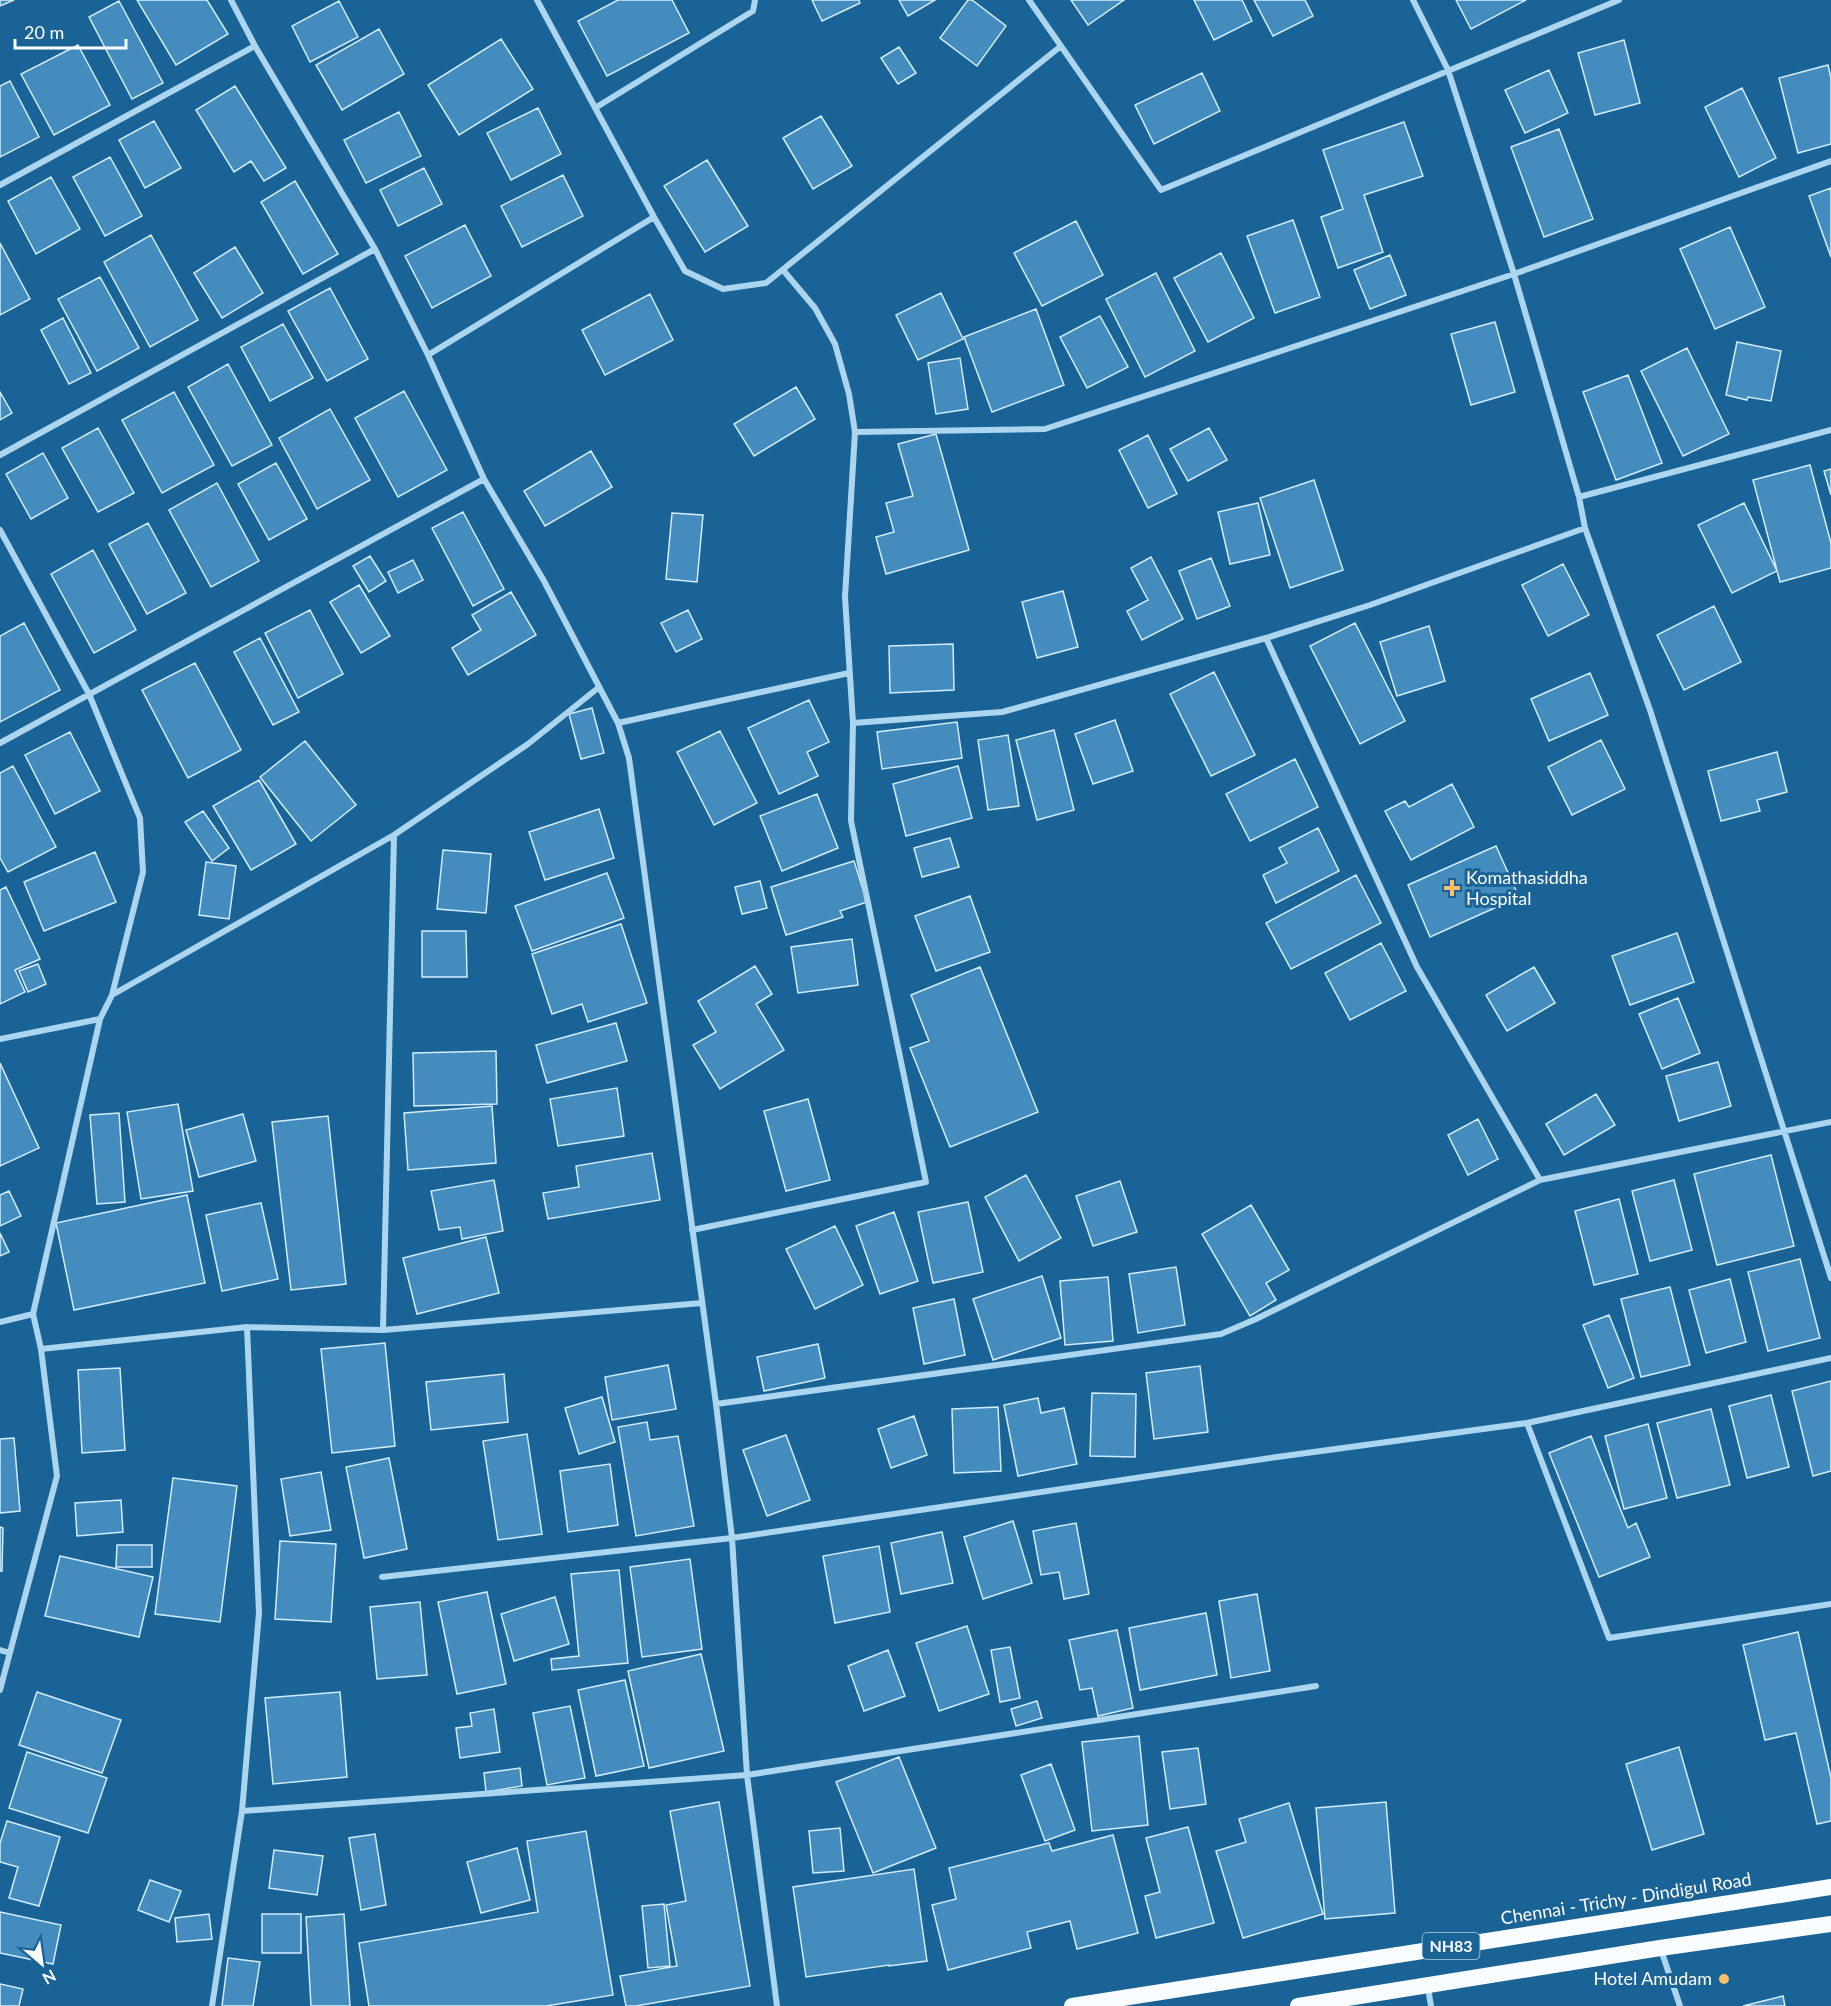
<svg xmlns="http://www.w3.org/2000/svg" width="1831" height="2006" viewBox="0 0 1831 2006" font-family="Lato,sans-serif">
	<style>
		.building { fill: #438cbd; stroke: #d3ecfb; stroke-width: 1.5 }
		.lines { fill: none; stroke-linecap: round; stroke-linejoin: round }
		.minor { stroke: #acd5f0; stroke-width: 6 }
		.trunk { stroke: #fafdff; stroke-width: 16 }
		.poi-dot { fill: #ffbe6b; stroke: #1a6396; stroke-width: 2 }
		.labels { text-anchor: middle; stroke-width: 6; stroke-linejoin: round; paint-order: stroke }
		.shield { fill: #1a6396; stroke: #bad0e0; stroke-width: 1.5 }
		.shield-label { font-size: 16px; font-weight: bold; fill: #fff }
		.poi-label { font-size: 18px; fill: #fff; stroke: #1a6396; text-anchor: start }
		.street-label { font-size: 18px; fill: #fff; stroke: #1a6396 }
	</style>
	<rect width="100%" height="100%" fill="#1a6396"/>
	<path class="building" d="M0,0H14L0,6Z
		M137,0H207L228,34L176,65Z
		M618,0H672L689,33L607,76L578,21Z
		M812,0H859L860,3L822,21Z
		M899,0H935L908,16Z
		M968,0H972L1006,26L977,66L940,38Z
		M1071,0H1124L1088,25Z
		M1194,0H1242L1252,21L1214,40Z
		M1254,0H1305L1313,16L1273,36Z
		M1456,0H1526L1471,29Z
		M119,1L163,83L132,99L89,17Z
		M339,1L358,37L310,62L292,26Z
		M379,29L404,74L342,110L316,65Z
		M501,39L533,89L459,135L428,85Z
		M1624,40L1640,103L1595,115L1578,53Z
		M78,45L110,105L54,135L21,74Z
		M899,47L916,73L898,84L881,58Z
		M1828,65L1831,78V144L1798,153L1779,78Z
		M1549,70L1568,113L1525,133L1505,90Z
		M1202,73L1220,111L1154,144L1135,105Z
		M10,81L39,137L0,157V86Z
		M235,86L286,168L264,181L251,161L234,172L196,110Z
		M1742,88L1776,158L1739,177L1705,107Z
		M538,108L561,154L511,180L487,133Z
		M399,112L421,156L366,183L344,140Z
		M821,116L852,166L813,189L783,138Z
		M154,121L181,168L145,188L119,140Z
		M1404,122L1423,176L1364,195L1383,252L1338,268L1321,217L1343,209L1323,150Z
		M1559,129L1593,219L1544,237L1511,147Z
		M110,157L142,216L105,236L73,177Z
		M707,160L748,226L705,252L664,186Z
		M424,168L442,204L398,226L380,190Z
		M563,175L583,216L522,247L501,206Z
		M51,177L80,229L36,254L8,201Z
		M295,181L338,254L303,274L261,202Z
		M1831,188V257L1809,196Z
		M1293,220L1320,297L1275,313L1247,236Z
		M1076,221L1103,275L1042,306L1014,253Z
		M465,225L491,276L432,308L405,256Z
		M1730,227L1765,307L1715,329L1680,249Z
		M151,235L198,320L150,347L104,262Z
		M0,243L30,299L0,315Z
		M235,247L263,293L222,318L194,273Z
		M1221,253L1254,318L1208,342L1174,278Z
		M1390,255L1406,295L1370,309L1354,270Z
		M1156,273L1195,351L1145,377L1106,299Z
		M100,277L139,348L97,371L58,299Z
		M330,288L368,359L327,381L288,311Z
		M941,293L963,339L918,360L896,315Z
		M650,294L673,340L605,375L582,330Z
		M1036,309L1064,385L992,412L964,337Z
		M1100,316L1128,367L1087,388L1060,337Z
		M63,318L91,373L69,384L41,330Z
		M1495,322L1515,392L1471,405L1451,334Z
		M283,324L313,378L270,401L241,347Z
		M1737,342L1781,351L1771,401L1748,397L1747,400L1726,395Z
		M1687,348L1729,434L1683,456L1641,371Z
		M960,358L968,409L936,414L928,363Z
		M228,364L272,445L232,466L188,387Z
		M1628,375L1662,463L1616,480L1583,392Z
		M796,387L815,419L754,456L734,424Z
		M404,391L447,470L398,497L355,418Z
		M0,392L12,413L0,420Z
		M174,392L214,465L162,493L122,420Z
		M330,409L370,480L317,509L279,438Z
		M98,428L134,493L98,512L62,448Z
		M1209,428L1227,460L1188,481L1170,449Z
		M936,434L969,550L886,574L876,537L894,532L886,503L913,496L898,444Z
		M1148,435L1177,494L1148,508L1119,450Z
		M591,451L612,487L545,526L524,491Z
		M43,453L68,498L31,519L6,474Z
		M276,463L307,519L269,540L238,484Z
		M1810,465L1831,543V568L1780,582L1753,480Z
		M1831,469V495L1824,471Z
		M1314,480L1343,570L1290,588L1260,498Z
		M217,483L259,561L211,587L169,510Z
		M1258,503L1270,555L1230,564L1218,512Z
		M1744,503L1777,571L1732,593L1698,525Z
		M463,512L504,589L473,606L432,528Z
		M672,513L703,515L697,582L666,579Z
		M148,523L186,593L147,614L109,544Z
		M93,550L136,630L94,653L51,574Z
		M370,556L386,581L369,592L353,566Z
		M1151,557L1183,619L1142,640L1127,611L1148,600L1131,568Z
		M1211,558L1230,606L1197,619L1179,571Z
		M413,560L423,580L398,593L388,572Z
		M1563,564L1589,615L1548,636L1522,585Z
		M359,585L390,636L361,653L330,602Z
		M1063,591L1078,647L1037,658L1022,602Z
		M511,592L536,635L468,675L452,648L481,630L472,615Z
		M1714,606L1741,662L1684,690L1657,635Z
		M310,610L343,674L298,698L265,633Z
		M688,610L702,639L676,652L661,623Z
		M24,623L60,690L0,722V636Z
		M1355,623L1405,721L1360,744L1310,646Z
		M1429,626L1445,681L1397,696L1380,642Z
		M260,638L299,712L273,725L234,652Z
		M953,644L954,690L890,693L889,646Z
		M195,663L241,750L188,778L142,690Z
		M1214,672L1255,755L1211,776L1170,694Z
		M1590,673L1608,715L1549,741L1531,699Z
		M809,700L829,742L807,752L818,776L779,794L748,728Z
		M592,708L604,753L581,759L569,714Z
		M1115,720L1133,771L1093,784L1075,734Z
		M957,722L962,758L882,769L877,732Z
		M1054,730L1074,810L1037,820L1016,740Z
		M720,731L757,803L714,825L677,752Z
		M70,732L100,791L55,814L25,755Z
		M1008,735L1019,806L988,810L978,740Z
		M1601,740L1625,789L1572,815L1548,767Z
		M305,741L356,805L311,841L260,777Z
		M1777,752L1787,792L1757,800L1760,811L1721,821L1708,771Z
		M1295,759L1318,807L1250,841L1226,794Z
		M13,766L56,847L8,872L0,858V773Z
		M958,766L972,818L906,836L893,784Z
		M259,780L296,844L251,870L213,806Z
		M1452,784L1474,827L1411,860L1385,811L1405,801L1409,807Z
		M817,794L838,848L782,871L760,816Z
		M599,809L614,858L545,880L529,832Z
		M203,811L229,848L212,861L185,822Z
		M1318,828L1339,871L1276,903L1263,875L1287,863L1279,848Z
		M950,838L959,867L922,877L914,848Z
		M1496,846L1519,897L1430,937L1408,885Z
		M443,850L491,854L486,913L437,909Z
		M95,852L116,902L44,931L24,882Z
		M854,861L867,902L840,911L843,917L786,935L771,887Z
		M206,862L236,866L229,919L199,915Z
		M607,873L624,918L532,951L515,906Z
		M1356,875L1381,923L1291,969L1266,923Z
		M760,881L767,908L742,914L735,887Z
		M6,887L40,959L15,970L25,992L0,1004V890Z
		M970,896L990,952L936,971L915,916Z
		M621,924L647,1003L588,1022L582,1004L552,1014L532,954Z
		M422,931H466L467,977H422Z
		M1677,933L1694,982L1630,1005L1612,956Z
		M852,939L858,985L798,993L791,947Z
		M1381,943L1406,991L1350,1020L1325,973Z
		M38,964L46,984L28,992L19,971Z
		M755,966L772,994L756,1004L784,1050L720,1089L693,1045L716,1032L698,1001Z
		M980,967L1038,1112L950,1147L910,1048L929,1041L911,995Z
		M1534,967L1555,1003L1507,1031L1486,995Z
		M1678,998L1700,1053L1662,1069L1639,1014Z
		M616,1023L627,1061L547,1083L536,1045Z
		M496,1051L497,1104L414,1106L413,1053Z
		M1718,1062L1731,1106L1679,1121L1666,1076Z
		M0,1063L39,1148L0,1166Z
		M617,1088L624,1136L558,1146L550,1099Z
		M1596,1094L1615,1125L1564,1155L1546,1124Z
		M808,1099L830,1180L786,1191L764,1111Z
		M178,1104L193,1191L141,1199L127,1112Z
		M492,1106L496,1163L408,1170L404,1113Z
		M119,1113L125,1202L97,1204L90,1115Z
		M243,1114L256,1161L199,1177L186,1130Z
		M328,1116L346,1284L291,1290L272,1122Z
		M1478,1119L1498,1159L1468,1175L1448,1135Z
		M652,1153L660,1200L548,1219L543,1193L579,1187L576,1166Z
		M1771,1155L1794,1246L1717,1265L1694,1174Z
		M1026,1175L1061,1238L1019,1261L985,1197Z
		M494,1180L503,1231L462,1239L460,1227L439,1230L431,1191Z
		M1674,1180L1692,1250L1650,1261L1632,1191Z
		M1120,1181L1137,1232L1093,1246L1076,1196Z
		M9,1191L21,1216L0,1226V1195Z
		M187,1195L205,1283L74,1310L56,1223Z
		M1619,1199L1638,1274L1594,1285L1575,1211Z
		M968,1202L983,1272L933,1283L918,1212Z
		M261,1203L278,1279L222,1291L206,1215Z
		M1251,1205L1289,1270L1266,1283L1276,1300L1250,1316L1202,1234Z
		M894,1212L918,1281L880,1294L856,1226Z
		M835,1226L863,1285L815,1309L786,1249Z
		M0,1233L9,1252L0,1256Z
		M486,1237L499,1293L417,1314L403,1258Z
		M1800,1259L1820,1338L1768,1351L1748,1272Z
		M1176,1267L1185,1325L1138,1333L1129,1274Z
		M1042,1276L1061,1338L993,1360L973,1299Z
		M1108,1277L1113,1341L1065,1345L1060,1281Z
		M1730,1279L1746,1342L1706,1353L1689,1290Z
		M1670,1287L1690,1365L1641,1377L1621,1299Z
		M954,1299L965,1355L924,1364L913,1308Z
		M1609,1315L1634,1378L1608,1388L1583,1325Z
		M385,1343L395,1446L332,1453L321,1349Z
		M818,1344L825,1378L764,1391L757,1357Z
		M668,1365L676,1409L612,1420L605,1377Z
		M1200,1366L1208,1432L1154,1439L1146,1373Z
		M120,1368L125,1450L82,1453L78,1370Z
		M504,1374L508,1422L431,1430L426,1382Z
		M1831,1381V1471L1813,1476L1792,1391Z
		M1092,1393L1136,1394L1135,1457L1090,1456Z
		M1771,1395L1789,1467L1747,1478L1729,1406Z
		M602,1397L615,1442L579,1454L565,1408Z
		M1038,1398L1041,1413L1064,1408L1077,1464L1018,1476L1004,1405Z
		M998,1407L1001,1471L954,1473L952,1409Z
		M1711,1409L1730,1485L1677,1498L1657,1423Z
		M914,1416L927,1455L891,1468L878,1429Z
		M647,1422L650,1440L678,1436L694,1526L636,1536L618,1427Z
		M1648,1424L1667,1498L1624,1509L1605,1436Z
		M527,1434L542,1534L498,1540L483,1441Z
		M786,1435L810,1500L767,1516L743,1450Z
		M1591,1436L1628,1528L1636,1523L1650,1557L1599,1577L1549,1453Z
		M14,1438L20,1511L0,1513V1439Z
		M389,1458L407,1549L364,1558L346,1467Z
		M610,1464L618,1525L568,1532L560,1471Z
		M321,1472L331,1530L290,1536L281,1479Z
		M173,1478L237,1486L220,1622L155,1614Z
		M121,1500L123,1532L77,1536L75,1503Z
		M1013,1521L1032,1583L983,1599L964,1537Z
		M1076,1523L1089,1594L1064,1599L1059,1572L1041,1575L1033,1531Z
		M0,1527L3,1528L2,1571H0Z
		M942,1532L953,1583L901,1594L891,1543Z
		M280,1541L336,1544L331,1622L275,1619Z
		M117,1545H152V1567H116Z
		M879,1546L890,1612L835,1623L823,1556Z
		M60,1556L153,1577L139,1637L45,1616Z
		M690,1559L702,1649L642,1657L630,1567Z
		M619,1570L628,1663L552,1670L551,1659L579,1656L571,1574Z
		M487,1592L506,1684L457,1694L438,1602Z
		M1257,1594L1270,1671L1231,1678L1219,1601Z
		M555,1597L569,1644L514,1661L501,1614Z
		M420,1602L427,1675L377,1679L370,1607Z
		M1206,1613L1217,1675L1140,1690L1129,1628Z
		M967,1626L989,1694L939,1711L916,1643Z
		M1117,1630L1133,1708L1098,1716L1092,1688L1080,1690L1069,1640Z
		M1798,1632L1831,1778V1821L1817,1824L1796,1733L1765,1740L1743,1645Z
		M1010,1647L1020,1698L1000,1702L991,1650Z
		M888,1650L905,1696L864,1711L848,1666Z
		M701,1654L724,1751L649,1768L628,1671Z
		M625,1680L644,1766L596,1776L578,1690Z
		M37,1692L121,1720L102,1773L19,1745Z
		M340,1692L347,1777L273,1784L265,1698Z
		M1037,1701L1042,1718L1016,1726L1011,1709Z
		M570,1706L585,1778L547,1785L533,1713Z
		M494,1709L500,1752L460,1758L456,1728L472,1726L470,1713Z
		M1139,1736L1148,1825L1092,1831L1082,1742Z
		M1679,1747L1704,1834L1652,1850L1626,1764Z
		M1198,1748L1206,1804L1170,1809L1162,1752Z
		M27,1752L107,1778L88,1833L9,1808Z
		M899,1757L936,1848L873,1873L836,1782Z
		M1051,1764L1075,1830L1045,1841L1021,1775Z
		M520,1768L522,1786L486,1792L484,1773Z
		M719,1802L750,1986L636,2006H626L620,1976L677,1966L666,1905L686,1901L670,1811Z
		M1386,1802L1395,1913L1325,1919L1316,1808Z
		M1289,1803L1323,1914L1243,1938L1216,1851L1246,1842L1239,1819Z
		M7,1821L60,1837L39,1906L9,1898L18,1867L0,1862V1843Z
		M1188,1827L1214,1923L1156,1938L1145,1896L1160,1892L1146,1838Z
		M840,1828L844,1871L813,1873L809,1831Z
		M586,1831L613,1995L546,2006H369L359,1943L538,1912L527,1841Z
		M375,1834L386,1905L361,1910L349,1838Z
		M1113,1835L1138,1933L1077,1949L1070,1921L1027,1932L1031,1948L948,1970L932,1905L956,1899L949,1868L1049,1843L1052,1851Z
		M517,1848L530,1900L481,1913L467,1862Z
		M274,1850L323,1856L317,1895L269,1888Z
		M914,1869L927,1961L889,1966V1965L806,1977L793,1887Z
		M150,1880L181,1891L169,1922L138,1910Z
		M664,1904L670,1966L648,1968L642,1906Z
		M0,1912L61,1925L53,1964L0,1953Z
		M209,1914L212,1939L177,1942L175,1918Z
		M262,1914H301V1953H262Z
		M344,1914L350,2006H311L306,1917Z
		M228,1958L260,1962L253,2006H222Z
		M0,1984L23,1989L19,2006H0Z
		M1783,1996L1785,2006H1743Z"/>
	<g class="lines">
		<path class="minor" d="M231,0L255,46L375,249L428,355L484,479L544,581L618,723L629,758L716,1404L732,1538L747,1775L777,2006
			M537,0L654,217L685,271L723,289L766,283L1061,46
			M1029,0L1161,190L1619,0
			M1413,0L1448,70L1514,274L1579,497L1585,528L1650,710L1831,1278
			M595,108L753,11L755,0
			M0,185L255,46
			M428,355L654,217
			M855,432L1045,429L1514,274L1831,161
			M0,455L375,249
			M1579,497L1831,430
			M0,530L89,694L140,818L143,872L112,995L100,1019L33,1314L41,1349L57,1476L0,1690
			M1266,638L1417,967L1540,1180
			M618,723L849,673
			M853,723L1002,712L1266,638L1370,605L1585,528
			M0,743L484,479
			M112,995L394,835L528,744L598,688
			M0,1039L100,1019
			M692,1230L926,1182L851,821L853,723L845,597L855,432L849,394L835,344L815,308L783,270
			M0,1322L33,1314
			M247,1327L383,1330L702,1303
			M383,1330L394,835
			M41,1349L247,1327L259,1613L242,1811L212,2006
			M716,1404L1221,1334L1256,1319L1540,1180L1831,1122
			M1527,1423L1831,1358
			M382,1577L732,1538L1277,1457L1527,1423L1609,1638L1831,1604
			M0,1650L10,1653
			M242,1811L747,1775L1316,1686
			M1661,1950L1680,2006
			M1428,1988L1431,2006"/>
		<path class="trunk" d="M1072,2006L1831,1887
			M1298,2006L1660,1948L1831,1924"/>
	</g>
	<g class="poi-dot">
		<path d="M1449 879h6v6h6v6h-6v6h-6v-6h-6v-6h6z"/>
		<circle cx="1724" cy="1979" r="6"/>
	</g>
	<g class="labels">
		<rect class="shield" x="1422.5" y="1933" width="57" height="26" rx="4.5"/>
		<g class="shield-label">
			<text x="1451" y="1952">NH83</text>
		</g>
		<g class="poi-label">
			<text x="1466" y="884">Komathasiddha<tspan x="1466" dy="21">Hospital</tspan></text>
			<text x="1712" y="1985" text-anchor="end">Hotel Amudam</text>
		</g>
		<g class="street-label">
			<text transform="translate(1626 1899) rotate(-9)" y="6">Chennai - Trichy - Dindigul Road</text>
		</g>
	</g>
	<g transform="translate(42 1964) rotate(151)" stroke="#1a6396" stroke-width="4.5" paint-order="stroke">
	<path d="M0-4.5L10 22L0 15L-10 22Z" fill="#ffffff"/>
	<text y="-9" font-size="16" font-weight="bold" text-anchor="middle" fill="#ffffff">N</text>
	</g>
	<path d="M15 39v9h111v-9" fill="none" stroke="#ffffff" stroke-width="3"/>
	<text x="24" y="39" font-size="18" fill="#ffffff" stroke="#1a6396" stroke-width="4.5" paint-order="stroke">20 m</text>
</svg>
